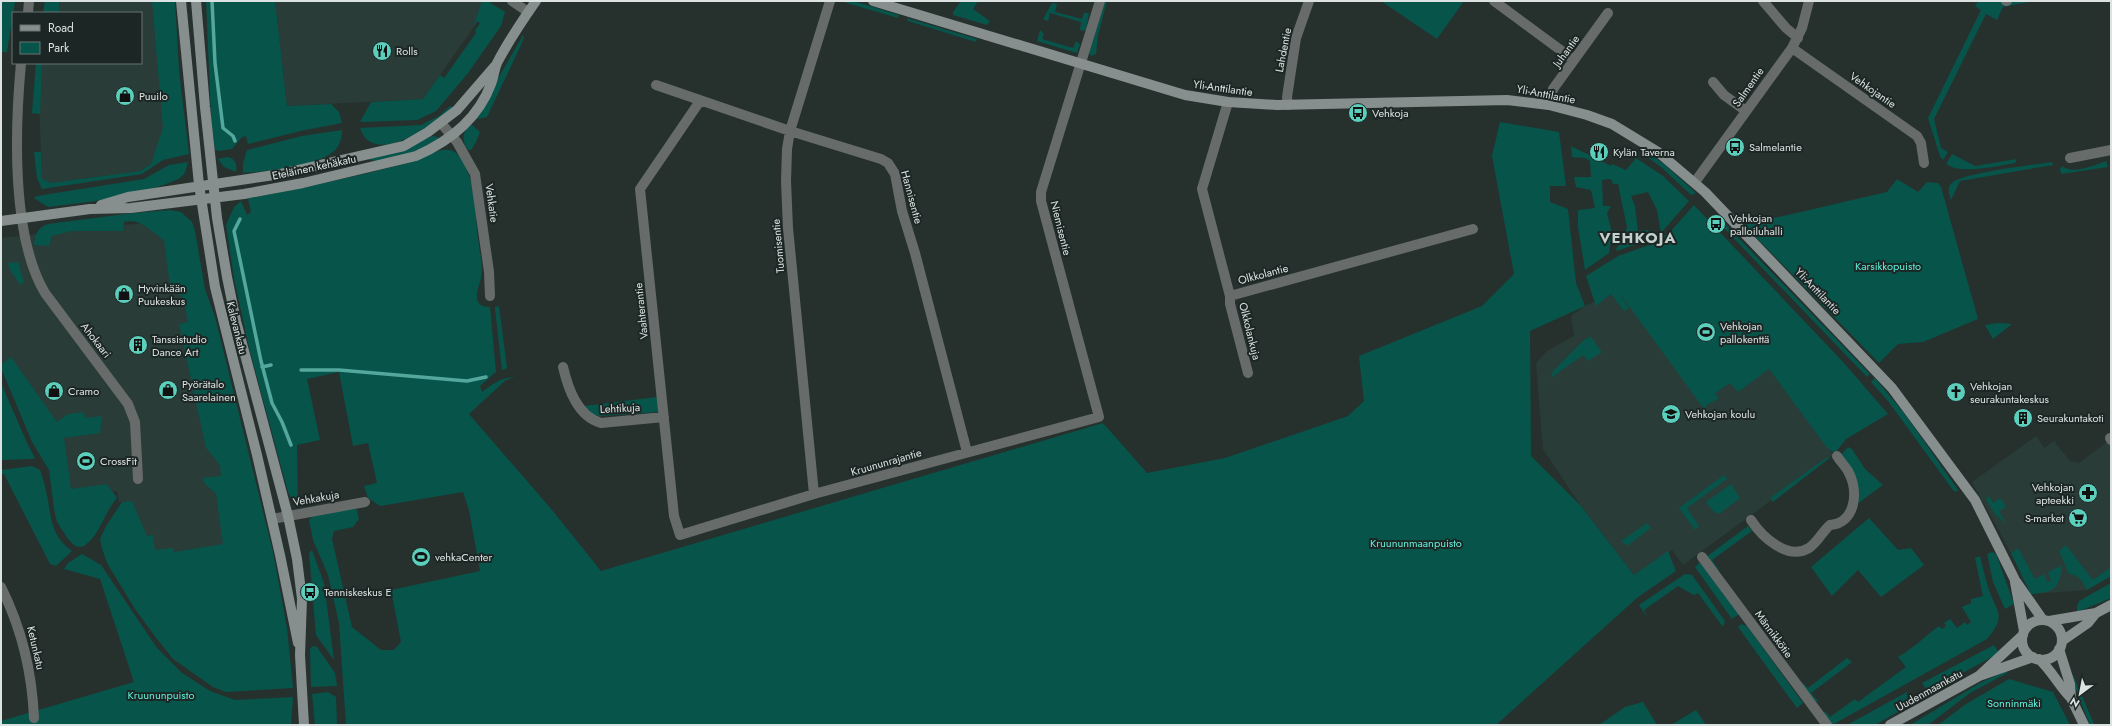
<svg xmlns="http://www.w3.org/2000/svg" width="2112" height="726" viewBox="0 0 2112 726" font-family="Jost,sans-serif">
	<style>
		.built { fill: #2a3c38 }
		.green { fill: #07544b }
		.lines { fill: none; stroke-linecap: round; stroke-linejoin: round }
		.stream { stroke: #54a79c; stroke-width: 3.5 }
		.street { stroke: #676c6b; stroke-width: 10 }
		.secondary { stroke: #868f8d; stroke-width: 10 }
		.labels { text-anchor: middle; stroke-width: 4; stroke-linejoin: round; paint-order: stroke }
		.street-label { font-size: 11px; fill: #dce2e1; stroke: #1c2725 }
		.poi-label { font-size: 11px; fill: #dce2e1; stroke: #1c2725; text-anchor: start }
		.park-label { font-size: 11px; fill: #5df1db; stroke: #1c2725 }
		.district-label { font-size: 15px; font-weight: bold; letter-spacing: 1px; fill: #c2cfcc; stroke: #1c2725 }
	</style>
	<rect width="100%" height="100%" fill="#26312e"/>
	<path class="built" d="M59,1H153L173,149L140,171L50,183L42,178L39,102L42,63H141V13H60Z
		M275,1H492L423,99L287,106Z
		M163,221L186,239L240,554L149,564L132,501L119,502L117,491L66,499L51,432L1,362V238Z
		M1618,291L1769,369L1833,455L1683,565L1672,550L1634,575L1581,506L1543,449L1536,363L1547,351L1574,336L1571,316L1585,306Z
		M2036,436L2044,448L2054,441L2070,461L2079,463L2107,442L2111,447V576L2087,590L2031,594L2001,534L1972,482Z"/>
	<path class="green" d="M1,1L15,2L7,52H1Z
		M45,1H59L60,13H43Z
		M152,1H175L179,71L189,154L163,160L142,174L42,189L37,178L34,152H41L42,178L50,183L140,171L151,164L163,128Z
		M206,1H275L287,106L331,104L339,112L342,123L305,130L248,144L246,136L242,137L232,149L219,151L215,150L211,118Z
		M482,1H487L505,12L501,26L468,73L436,111L417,120L360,122L371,102L423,99L440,75L444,78L476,33L475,31L480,23L477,21L473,27Z
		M840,1H853L899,15L898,18Z
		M961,1H978L973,9L990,21L987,25L953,15V12Z
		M1105,1H1107L1098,35L1096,54L1091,56L1089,53L1091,47Z
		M1381,1H1464L1437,39Z
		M1978,1H2034L2003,7L1997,20L1986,14L1934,119L1941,148L1948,152L1943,160L1940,156L1928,118L1981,10L1975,6Z
		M1052,3L1057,4L1055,12L1082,19L1084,13H1089L1086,29L1084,31L1080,30L1081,22L1050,13L1048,21L1043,19Z
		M907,18L977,39L976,42L908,21Z
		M1040,30L1044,34L1042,39L1073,48L1076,41L1080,44L1077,53L1037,41Z
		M523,35L524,37L521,45L487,117L478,119L476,117Z
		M36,63H42L40,114L32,113Z
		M450,106L453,107C434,124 374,169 360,128L421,125L439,116Z
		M1500,122L1559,132L1566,186H1550V202L1568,209L1576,283L1585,306L1530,331L1531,456L1581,506L1634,575L1668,551L1676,571L1638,597L1496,725H346L339,623L328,575L313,540L309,520L313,516L354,508L357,510L359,519L353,527L334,531L332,539L352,627L381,650H394L401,642L391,590L480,571L469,510L463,492L380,506L368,498L364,486L377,483L368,443L353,446L339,372L307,379L320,440L297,445L298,505L292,500L288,492L249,348L234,278L226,225L234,207L241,201L247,215L251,212L248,199L250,198C303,188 355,177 407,163C422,159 447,140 459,156C476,179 475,211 478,238C479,249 482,260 482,271C482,280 476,289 477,298C478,305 483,307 490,307L496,372L480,386L482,392C493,384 500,378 515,377L506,380L469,414L552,510L601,571L1103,423L1147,473L1225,458L1348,416L1364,401L1359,356L1482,306L1514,274L1492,156Z
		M471,124L480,132L476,142L471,150H468C461,139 462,133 471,124Z
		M342,130C342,137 340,145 335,150C320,166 265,172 243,173V163L247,150L302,136Z
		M433,136L441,138C425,147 383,169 366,158Z
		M1571,146L1611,166L1612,164L1626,170L1636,158L1663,176L1689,201L1661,233L1657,210L1648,192L1631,196L1635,206L1638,231L1648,230L1654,238L1617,251L1616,249L1624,238L1627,227L1618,184H1613L1611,179L1602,180L1603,206H1611L1607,213L1612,233L1609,253L1585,270L1578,227V210L1595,208L1591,190L1576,187L1574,177H1591L1590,161L1585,158L1572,157Z
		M1646,151L1664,164L1696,193L1691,195L1661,167L1644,155Z
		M1952,154L1975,166L2017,159L2015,163C1997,166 1961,175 1946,164Z
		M227,157C236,158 237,165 236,172L224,167L218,159Z
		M2106,161L2108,167L2061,174L2060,169L2062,166C2072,175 2095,165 2106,161Z
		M188,162L185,173L179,179L155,188L96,201L48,207L34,198L37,196L144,179L169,165Z
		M2052,162L2053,165L1960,181L1951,200C1950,196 1947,190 1950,185C1957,173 2035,165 2052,162Z
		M1897,179L1918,192L1927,182L1938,183L1941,187L1978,319L1923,342L1898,344L1879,363L1744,225L1887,192Z
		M1694,205L1843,362L1888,414L1846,439L1835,453L1828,449L1769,369L1738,392L1730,383L1715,393L1719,398L1709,404H1706L1707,406L1704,409L1618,291L1629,308L1624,311L1611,294L1596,306L1586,276L1618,256L1655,243L1671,231Z
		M170,210L181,212L192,222L195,231L205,289L215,317L273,552L287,628L293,688L226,692L213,687L173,659L157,639L135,609L107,563L102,548L100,539L106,526L122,502L132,501L147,536L153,535L155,550L173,548L174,552L223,544L216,494L204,483L203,478L221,476L220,465L206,448L179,324L188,322L183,298L170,286L164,240C151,232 140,217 124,222L123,231H71L52,236L49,246L34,245C35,234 37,228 48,224L133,213Z
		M1725,224L1870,374L1867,377L1722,226Z
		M18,262L24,282L20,285L9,268L8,263Z
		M499,306L507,368L502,370L495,309V307Z
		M1998,323L2012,324L1993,339L1985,325Z
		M1591,337L1602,352L1588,361L1583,355L1551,378L1553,371L1585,339Z
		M11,357L57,422L68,414L84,412L85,418L102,416L100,433L64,438L71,489L107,484L117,498C103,514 100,537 82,547L75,546L68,539L57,522L54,509L49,470L32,442L1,368V365Z
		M1875,378L1907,417L1958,490L1956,492L1953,490L1888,401L1871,382Z
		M1,383L28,445L35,458L33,459L1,460Z
		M657,397L659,412L600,416L594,415L584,406Z
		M1848,447L1852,449L1865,469L1883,485L1857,504L1840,456Z
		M1831,457L1773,502L1770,498L1826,458Z
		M32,466L40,470C42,477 45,484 46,491C52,516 49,534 72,551L56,566L50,564L4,474H1V470Z
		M1724,475L1727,479L1687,508L1699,526L1695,530L1679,508Z
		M1731,484L1740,498L1719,514L1714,512L1706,502Z
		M1989,496L1993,503L2000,498L2006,507L1999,511L2006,524L1995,514L1986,499Z
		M1869,518L1898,550L1911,548L1924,565L1881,597L1858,570L1832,596L1811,567Z
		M1647,523L1651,528L1627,546L1621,541Z
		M1748,526L1752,531L1712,560L1719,570L1717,571L1706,557Z
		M2066,545L2093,580L2111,567V576L2087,590C2083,582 2079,575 2069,574L2059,551Z
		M2018,548L2035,579L2044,574L2047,582L2051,581L2048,572L2062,565C2059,590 2055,592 2031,594L2011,553Z
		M312,550L324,583L334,660L316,635L309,553Z
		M1992,552L1996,554L2014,604L2005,609L1993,582L1987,554Z
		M82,554L101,565L157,648L182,673L210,691L235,700L293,697L291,725H1V721L134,682L100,579L64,569L68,563Z
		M1980,556C1983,567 1985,579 1989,590C1997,613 2007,615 1987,639L1832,725L1824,713L1825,711L1830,717L1855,699L1858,702L1906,667L1898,657C1915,647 1924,637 1939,626L1942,629L1946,626L1944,623L1950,619L1957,628L1965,622L1967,625L1971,622L1962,607L1971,603V599L1983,596L1975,558Z
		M1700,562L1739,614L1732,619L1695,567Z
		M1685,574L1692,575L1725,621L1723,627L1698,593L1694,595L1678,586L1644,610L1647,617L1639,605Z
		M2111,583V598L2077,612V606L2079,601Z
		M1741,624L1747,626L1803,703L1797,708L1738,627Z
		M1994,645L1999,653L1928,692L1922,683Z
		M313,646L317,647L335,673L337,686L311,687L310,649Z
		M1847,658L1852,662L1811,693L1818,701L1816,702L1801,684L1803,683L1808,688Z
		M2008,670L2007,673L1970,693L1928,725H1910L1980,683Z
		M2070,675H2073L2094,724L2090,725Z
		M2009,679L2053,692L2070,725H1938L1966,704Z
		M328,692L336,697L337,725H315L312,694Z
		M1907,692L1908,706L1875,725H1847Z
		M1643,702L1657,725H1599L1625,707Z
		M1696,710L1706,725H1671Z"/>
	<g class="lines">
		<path class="stream" d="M212,1L215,63L223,128L233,136L235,141
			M240,219L234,231L261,361L272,403L282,422L291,445
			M262,367L271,365
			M301,370H339L467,381L486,377"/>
		<path class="street" d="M512,1L528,12
			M1494,1L1574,60
			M1763,1L1786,28L1798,38
			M2006,1H2007
			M28,13L29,1
			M1792,48L1917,136L1921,143L1924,163
			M21,63C15,128 11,236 45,293L128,404L135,422L138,479
			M1713,82L1724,95L1746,111
			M656,85L790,131L881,159L888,163L895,174L902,211L915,253L967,452
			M700,101L640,189L674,516L680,535L814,494L1099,417L1041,201V192L1100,1
			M1228,102L1202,189L1230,296L1473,229
			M1288,105L1287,97L1296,38L1309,1
			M1549,105L1553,89L1608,13
			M441,123L457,142L475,174L489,272L490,296
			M2070,158L2111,150
			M1695,182L1792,48L1802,28L1809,1
			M1230,296V304L1248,373
			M563,367C568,388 577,416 601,423L664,417
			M2110,438L2111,440
			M814,494L788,228L786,181L787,149L790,131L830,1
			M272,519L365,502
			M1751,520C1762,537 1788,561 1809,548C1818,542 1822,532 1830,525C1856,523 1859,491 1848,471C1845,466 1840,461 1837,456
			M1702,557L1827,725
			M1,587C22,629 32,671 34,718"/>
		<path class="secondary" d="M181,1L199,185L215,287L257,455L280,555L298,643
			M196,1L205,107L217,218L227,277L236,321L288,516L297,559L302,599L300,655L304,725
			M873,1L1185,95L1228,102L1277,105L1507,100L1549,105L1587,115L1612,124L1658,152L1705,192L1892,388L1975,500L2015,580L2043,620
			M101,205L128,197L281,174L404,146L428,132L457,110L495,66
			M1,221L90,209L131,208L244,194L303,183L416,156C450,141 478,119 491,84C494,77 494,70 497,63C508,42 522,21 536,1
			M2015,582L2024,631
			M2022 640a20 20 0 1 1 40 0a20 20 0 1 1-40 0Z
			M2049,621L2096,613L2111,605
			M2062,641L2088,623L2096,613
			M2059,649L2070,684L2071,698L2084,725
			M2039,659C2052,671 2059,686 2071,698
			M1979,676L2023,635
			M1890,725L1979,676L2033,657"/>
	</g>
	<defs>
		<g id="restaurant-disc" transform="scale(1)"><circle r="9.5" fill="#5bcebc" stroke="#1c2725"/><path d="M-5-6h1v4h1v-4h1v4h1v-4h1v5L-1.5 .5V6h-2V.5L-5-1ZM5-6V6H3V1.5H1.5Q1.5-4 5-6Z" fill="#111"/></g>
		<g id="shop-disc" transform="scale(1)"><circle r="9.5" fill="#5bcebc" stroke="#1c2725"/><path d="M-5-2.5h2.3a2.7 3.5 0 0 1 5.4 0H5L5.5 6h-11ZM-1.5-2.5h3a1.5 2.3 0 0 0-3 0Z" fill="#111"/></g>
		<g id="bus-disc" transform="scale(1)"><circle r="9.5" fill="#5bcebc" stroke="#1c2725"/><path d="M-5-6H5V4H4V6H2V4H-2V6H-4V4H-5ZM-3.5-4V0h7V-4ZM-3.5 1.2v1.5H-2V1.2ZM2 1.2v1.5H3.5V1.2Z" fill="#111"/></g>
		<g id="stadium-disc" transform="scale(1)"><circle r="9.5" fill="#5bcebc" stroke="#1c2725"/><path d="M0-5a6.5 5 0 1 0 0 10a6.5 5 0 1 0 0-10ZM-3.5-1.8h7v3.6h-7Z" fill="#111"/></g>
		<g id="building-disc" transform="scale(1)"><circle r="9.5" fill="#5bcebc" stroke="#1c2725"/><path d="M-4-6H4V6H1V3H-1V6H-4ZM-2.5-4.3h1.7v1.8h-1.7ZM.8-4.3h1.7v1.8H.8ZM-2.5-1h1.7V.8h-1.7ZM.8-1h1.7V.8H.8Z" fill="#111"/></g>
		<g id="church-disc" transform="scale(1)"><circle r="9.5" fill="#5bcebc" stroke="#1c2725"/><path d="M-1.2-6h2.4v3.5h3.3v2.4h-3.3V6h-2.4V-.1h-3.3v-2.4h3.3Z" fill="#111"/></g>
		<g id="school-disc" transform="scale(1)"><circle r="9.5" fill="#5bcebc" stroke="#1c2725"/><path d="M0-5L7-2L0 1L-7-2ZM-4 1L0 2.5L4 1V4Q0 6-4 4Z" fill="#111"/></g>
		<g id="pharmacy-disc" transform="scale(1)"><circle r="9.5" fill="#5bcebc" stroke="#1c2725"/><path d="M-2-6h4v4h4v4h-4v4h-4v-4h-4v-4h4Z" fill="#111"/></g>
		<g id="supermarket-disc" transform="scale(1)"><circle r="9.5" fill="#5bcebc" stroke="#1c2725"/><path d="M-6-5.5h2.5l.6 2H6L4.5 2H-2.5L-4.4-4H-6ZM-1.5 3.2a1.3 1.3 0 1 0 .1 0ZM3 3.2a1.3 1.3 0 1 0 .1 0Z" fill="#111"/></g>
	</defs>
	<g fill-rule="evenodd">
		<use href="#restaurant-disc" x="382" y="51"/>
		<use href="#shop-disc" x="125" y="96"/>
		<use href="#bus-disc" x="1358" y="113"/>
		<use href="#bus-disc" x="1735" y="147"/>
		<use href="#restaurant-disc" x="1599" y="152"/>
		<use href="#bus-disc" x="1716" y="224"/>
		<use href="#shop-disc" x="124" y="294"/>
		<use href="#stadium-disc" x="1706" y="332"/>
		<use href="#building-disc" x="138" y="345"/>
		<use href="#shop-disc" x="168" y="390"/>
		<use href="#shop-disc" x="54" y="391"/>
		<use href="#church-disc" x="1956" y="392"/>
		<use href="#school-disc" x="1671" y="414"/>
		<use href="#building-disc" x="2023" y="418"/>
		<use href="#stadium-disc" x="86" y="461"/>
		<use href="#pharmacy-disc" x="2088" y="493"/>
		<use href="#supermarket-disc" x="2078" y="518"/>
		<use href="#stadium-disc" x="421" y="557"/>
		<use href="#bus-disc" x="310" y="592"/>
	</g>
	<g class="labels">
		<g class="street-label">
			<text transform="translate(1283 50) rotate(-79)" y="4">Lahdentie</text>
			<text transform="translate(1566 51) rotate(-54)" y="4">Juhantie</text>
			<text transform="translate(1748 87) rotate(-55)" y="4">Salmentie</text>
			<text transform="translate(1223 88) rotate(8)" y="4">Yli-Anttilantie</text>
			<text transform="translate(1873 90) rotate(35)" y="4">Vehkojantie</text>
			<text transform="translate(1546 94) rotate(11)" y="4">Yli-Anttilantie</text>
			<text transform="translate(314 167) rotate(-12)" y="4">Eteläinen kehäkatu</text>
			<text transform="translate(912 197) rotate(75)" y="4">Hannisentie</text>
			<text transform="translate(492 203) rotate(82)" y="4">Vehkatie</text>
			<text transform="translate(1061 228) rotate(76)" y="4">Niemisentie</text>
			<text transform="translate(778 246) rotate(-95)" y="4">Tuomisentie</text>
			<text transform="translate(1263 274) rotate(-15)" y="4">Olkkolantie</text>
			<text transform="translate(1818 291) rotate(46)" y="4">Yli-Anttilantie</text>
			<text transform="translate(641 311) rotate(-96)" y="4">Vaahterantie</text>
			<text transform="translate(237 328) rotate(76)" y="4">Kalevankatu</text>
			<text transform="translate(1250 331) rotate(76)" y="4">Olkkolankuja</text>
			<text transform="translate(96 340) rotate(52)" y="4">Ahokaari</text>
			<text transform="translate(620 408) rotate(-3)" y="4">Lehtikuja</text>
			<text transform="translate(886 462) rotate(-16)" y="4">Kruununrajantie</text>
			<text transform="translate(316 498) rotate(-10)" y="4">Vehkakuja</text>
			<text transform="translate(1774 634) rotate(54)" y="4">Männikkötie</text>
			<text transform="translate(36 648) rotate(77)" y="4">Ketunkatu</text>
			<text transform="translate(1929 690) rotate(-29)" y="4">Uudenmaankatu</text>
		</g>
		<g class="poi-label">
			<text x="396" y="55">Rolls</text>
			<text x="139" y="100">Puuilo</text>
			<text x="1372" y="117">Vehkoja</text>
			<text x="1749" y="151">Salmelantie</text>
			<text x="1613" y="156">Kylän Taverna</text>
			<text x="1730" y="222">Vehkojan<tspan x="1730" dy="13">palloiluhalli</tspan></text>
			<text x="138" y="292">Hyvinkään<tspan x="138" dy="13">Puukeskus</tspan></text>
			<text x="1720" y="330">Vehkojan<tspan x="1720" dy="13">pallokenttä</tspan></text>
			<text x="152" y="343">Tanssistudio<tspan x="152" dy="13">Dance Art</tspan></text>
			<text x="182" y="388">Pyörätalo<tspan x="182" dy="13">Saarelainen</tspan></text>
			<text x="1970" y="390">Vehkojan<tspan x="1970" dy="13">seurakuntakeskus</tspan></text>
			<text x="68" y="395">Cramo</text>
			<text x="1685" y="418">Vehkojan koulu</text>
			<text x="2037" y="422">Seurakuntakoti</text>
			<text x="100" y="465">CrossFit</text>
			<text x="2074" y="491" text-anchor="end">Vehkojan<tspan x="2074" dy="13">apteekki</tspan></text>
			<text x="2064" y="522" text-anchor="end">S-market</text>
			<text x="435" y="561">vehkaCenter</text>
			<text x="324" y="596">Tenniskeskus E</text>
		</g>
		<g class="park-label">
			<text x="1888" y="270">Karsikkopuisto</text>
			<text x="1416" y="547">Kruununmaanpuisto</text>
			<text x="161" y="699">Kruununpuisto</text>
			<text x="2014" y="707">Sonninmäki</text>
		</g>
		<g class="district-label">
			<text x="1638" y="243">VEHKOJA</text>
		</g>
	</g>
	<rect width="2112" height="726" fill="none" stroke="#dce2e1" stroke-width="4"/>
	<rect x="12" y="12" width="130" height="52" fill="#1c2725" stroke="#697270"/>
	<rect x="20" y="25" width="20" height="6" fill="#868f8d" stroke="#697270"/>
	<text x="48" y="32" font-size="12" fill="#dce2e1">Road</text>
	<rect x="20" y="42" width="20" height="12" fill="#07544b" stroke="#697270"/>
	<text x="48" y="52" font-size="12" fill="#dce2e1">Park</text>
	<g transform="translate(2080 694) rotate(212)" stroke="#1c2725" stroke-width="3" paint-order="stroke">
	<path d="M0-3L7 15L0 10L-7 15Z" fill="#dce2e1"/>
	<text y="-6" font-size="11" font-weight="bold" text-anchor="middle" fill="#dce2e1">N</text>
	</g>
</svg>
